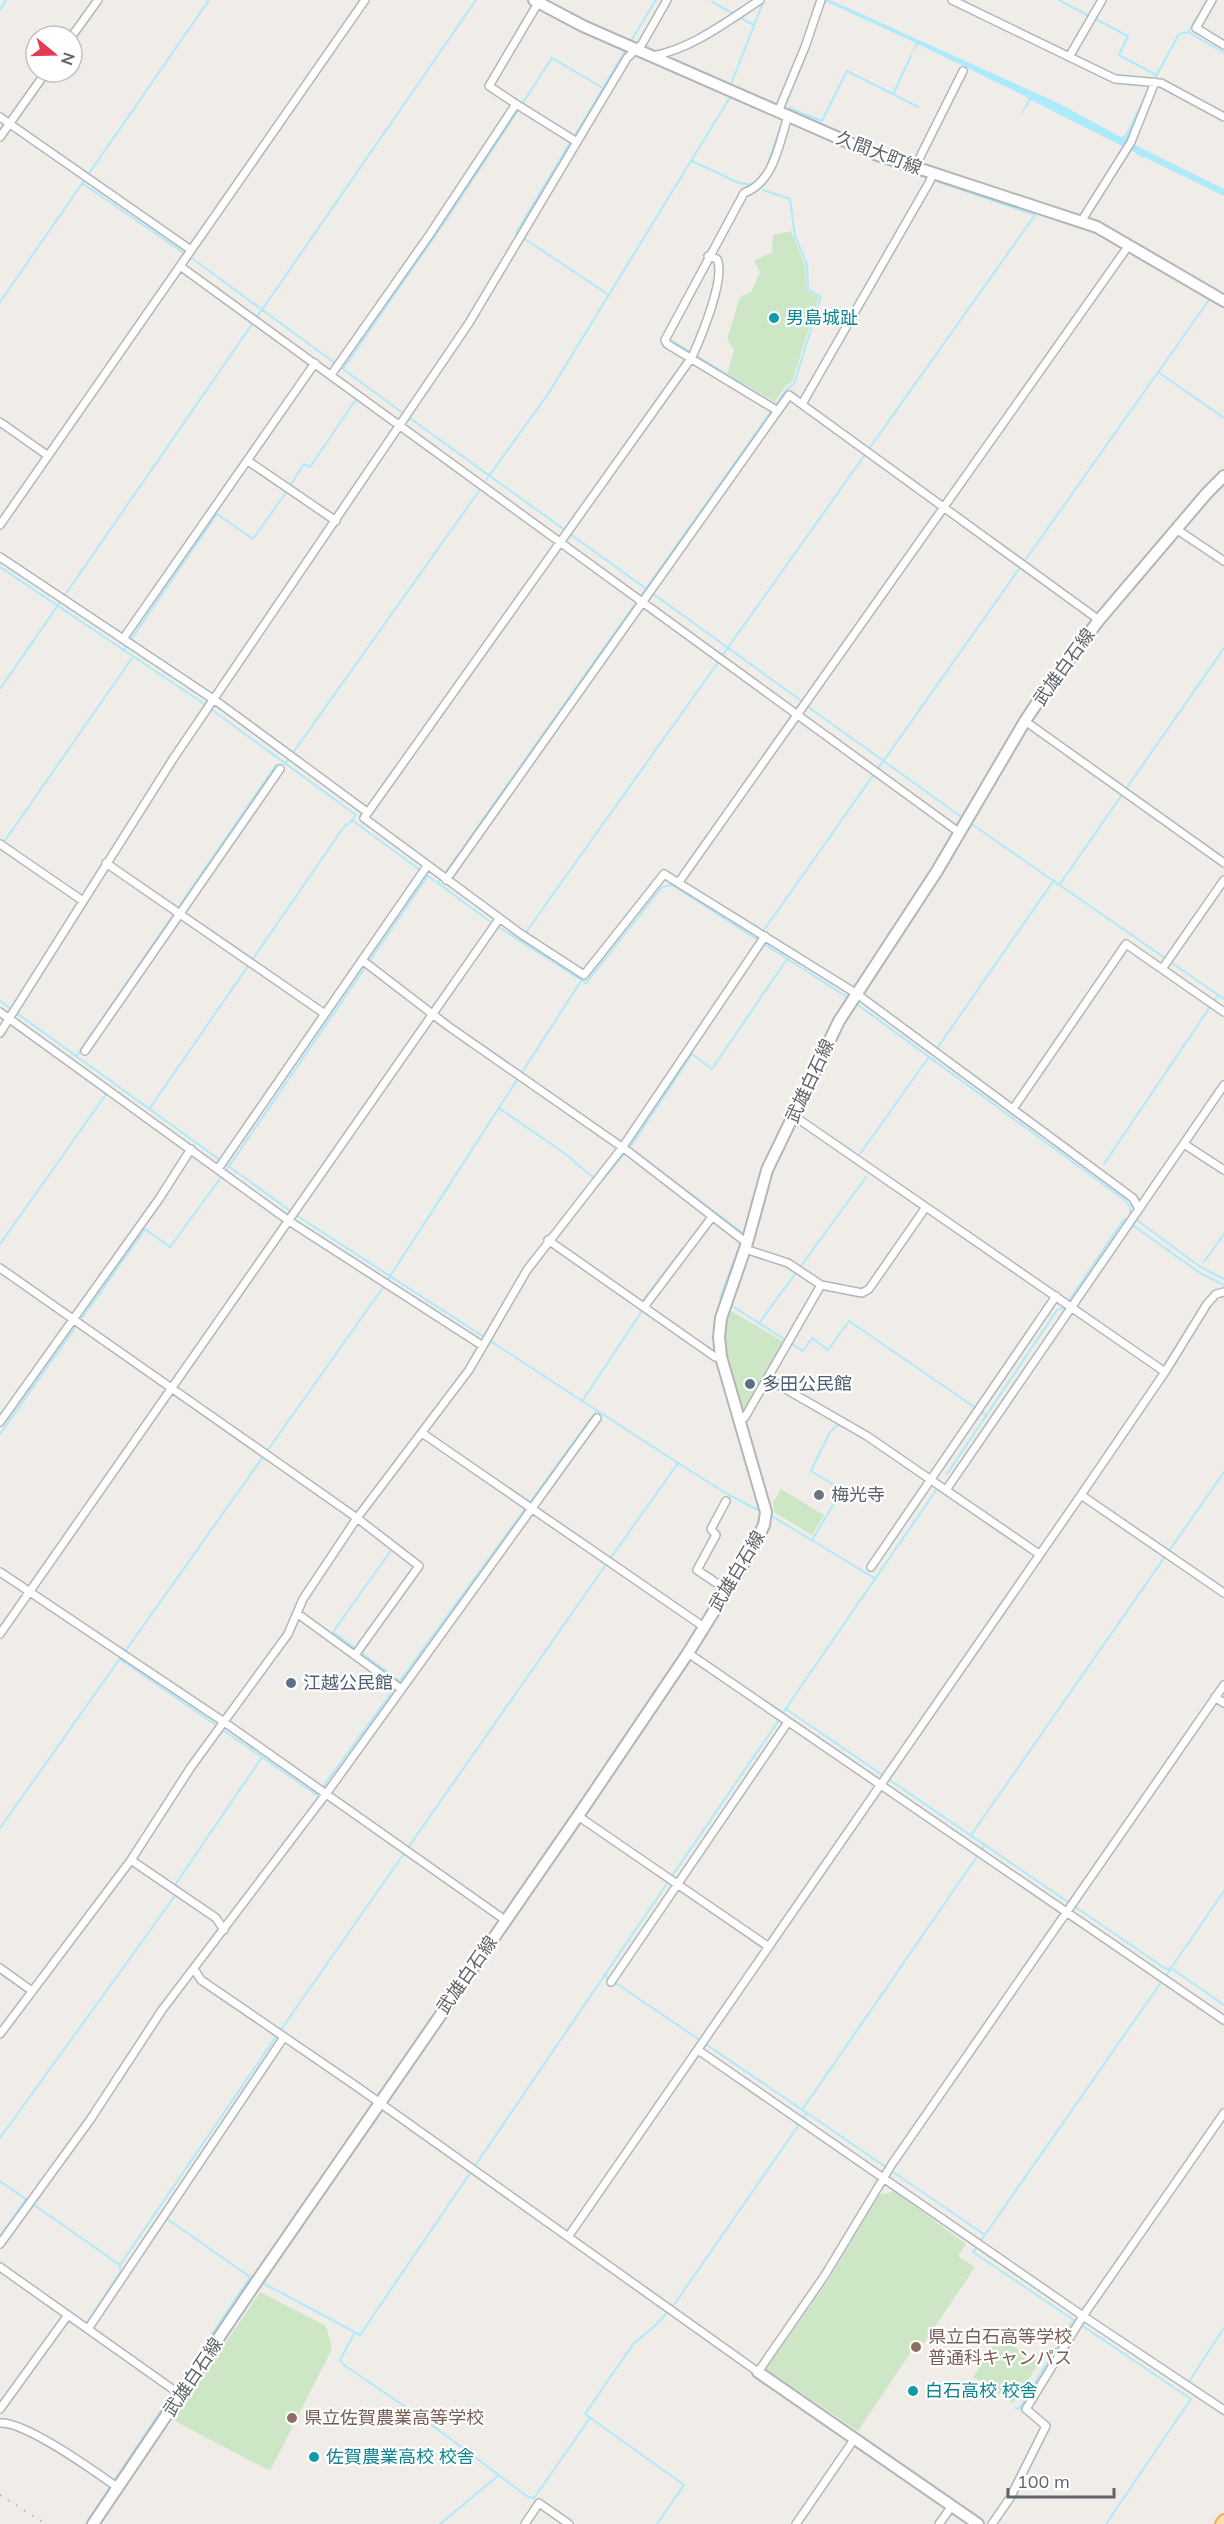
<svg xmlns="http://www.w3.org/2000/svg" width="1224" height="2524" viewBox="0 0 1224 2524" font-family="Mulish,'Noto Sans JP',sans-serif">
	<style>
		.green { fill: #cde6c6 }
		.water { fill: #adeafb }
		.lines { fill: none; stroke-linecap: round; stroke-linejoin: round }
		.stream { stroke: #adeafb; stroke-width: 2 }
		.street-casing { stroke: #b3b6b9; stroke-width: 10 }
		.secondary-casing { stroke: #b2b6b9; stroke-width: 14 }
		.primary-casing { stroke: #ebaa66; stroke-width: 14 }
		.street { stroke: #fff; stroke-width: 7 }
		.secondary { stroke: #fff; stroke-width: 10 }
		.primary { stroke: #fbe0b2; stroke-width: 10 }
		.rail { stroke: #b4b5b5; stroke-width: 2; stroke-dasharray: 1.5 8; stroke-linecap: butt }
		.culture-dot { fill: #0f9aa8; stroke: #fff; stroke-width: 2 }
		.service-dot { fill: #5c6f8a; stroke: #fff; stroke-width: 2 }
		.worship-dot { fill: #6b7280; stroke: #fff; stroke-width: 2 }
		.education-dot { fill: #8d6e63; stroke: #fff; stroke-width: 2 }
		.labels { text-anchor: middle; stroke-width: 4.5; stroke-linejoin: round; paint-order: stroke }
		.street-label { font-size: 18px; fill: #5f6467; stroke: #fff }
		.culture-label { font-size: 18px; fill: #0d838f; stroke: #fff; text-anchor: start }
		.service-label { font-size: 18px; fill: #4e5e75; stroke: #fff; text-anchor: start }
		.worship-label { font-size: 18px; fill: #5b616d; stroke: #fff; text-anchor: start }
		.education-label { font-size: 18px; fill: #785e54; stroke: #fff; text-anchor: start }
	</style>
	<rect width="100%" height="100%" fill="#f0ede8"/>
	<path class="green" d="M791,231L805,265L807,290L819,297L792,382L785,386L775,402L727,374L734,350L727,339L740,297L751,292L760,272L754,261L772,252L773,235Z
		M729,1310L784,1342L747,1413L741,1412C731,1375 719,1349 729,1310Z
		M781,1489L824,1515L812,1535L774,1512L773,1502Z
		M894,2191L966,2244L958,2256L975,2267L924,2343L919,2340L858,2431L766,2369L831,2276L879,2195Z
		M260,2292L326,2326L332,2349L270,2471L173,2420Z
		M999,2337L1039,2363L1013,2403L973,2377Z"/>
	<path class="water" d="M823,0H829L848,8L1056,102L1121,137L1125,135L1128,129L1131,130L1127,141L1224,189V196L1144,157L1142,158L1134,152L1031,100L1018,120L1029,98L918,44L910,57L916,43Z"/>
	<g class="lines">
		<path class="stream" d="M1059,0L1128,36L1119,55L1156,75
			M712,2L754,25
			M0,10L6,0
			M1189,31L1207,0
			M629,44L656,0
			M1153,82L1179,34L1188,32L1224,53
			M731,84L764,0
			M893,94L918,107
			M522,104L552,58L601,87
			M789,108L822,121L847,71L893,94L911,56
			M1129,130L1146,95
			M574,137L626,49
			M571,141L516,233L609,295
			M692,161L739,183L752,185
			M765,171L783,120
			M82,183L197,262L403,413
			M0,302L209,0
			M671,340L776,405
			M343,369L448,217L519,109
			M1158,372L1224,418
			M411,419L803,702
			M486,480L548,394L729,99
			M290,486L304,464L310,467L357,398
			M0,567L197,699L356,815L352,820L492,923
			M640,597L787,389L794,384L821,297L808,289L807,264L795,236L790,199L763,190
			M123,651L217,514L253,539L287,491
			M722,656L1035,215L866,157
			M0,689L476,0
			M807,706L963,818
			M285,764L479,491
			M970,823L1224,999
			M2,845L132,658
			M438,883L637,601
			M1060,884L1224,648
			M497,926L586,983L662,887L672,885L850,999
			M764,930L1209,300
			M524,935L719,661
			M0,1001L292,1212
			M854,1002L1126,1201L1130,1207V1215L1199,1266L1224,1279
			M938,1047L1054,880
			M77,1055L276,765
			M150,1108L346,824L348,825L352,820
			M499,1108L564,1153L600,1183L625,1153
			M630,1148L744,1234L720,1298L725,1301
			M629,1149L692,1054L712,1069L787,959
			M860,1154L929,1057
			M1104,1164L1218,995
			M225,1172L427,877
			M588,1198L599,1184
			M296,1215L678,1463L729,1495L762,1512
			M0,1244L107,1093
			M1204,1262L1224,1234
			M387,1281L581,981
			M729,1304L803,1351L812,1338L828,1350L849,1321L986,1415
			M80,1321L145,1229L170,1247L222,1176
			M760,1322L866,1177
			M583,1400L642,1311V1302L682,1249
			M0,1434L77,1325
			M947,1474L1057,1310L1064,1308L1124,1219L1200,1273L1224,1285
			M770,1515L876,1579
			M812,1540L842,1490L811,1471L830,1432L839,1424
			M392,1549L333,1632L401,1682
			M610,1559L678,1463
			M120,1659L317,1795L597,1410
			M786,1709L1166,1969L1171,1968L973,2252L1191,2399L1106,2524
			M782,1714L939,1486
			M0,1828L384,1286
			M971,1835L1224,1472
			M672,1876L779,1720
			M1224,1891L1171,1968L1224,2005
			M604,1975L807,2113
			M280,2031L607,1563
			M802,2110L985,1845
			M0,2138L180,1889L175,1885L262,1757
			M0,2181L120,2265L277,2035
			M166,2218L250,2277
			M0,2236L26,2199
			M261,2282L360,2335L668,1882
			M86,2324L121,2271L120,2266
			M354,2334L340,2360L344,2365L432,2425L528,2497L534,2498L590,2418
			M1188,2383L1224,2328
			M0,2402L63,2316L83,2329
			M1015,2408L1019,2409L1073,2320
			M114,2481L250,2277L253,2279
			M86,2524L111,2486
			M440,2524L499,2475
			M657,2524L684,2485L585,2414L633,2344L657,2324L676,2302L807,2113L985,2235"/>
		<g class="street-casing">
			<path id="street" d="M952,0L1115,79L1161,83L1224,117
				M1212,0L1196,28L1224,45
				M72,36L98,0
				M653,56C693,48 726,22 760,0
				M1069,57L1102,0
				M516,104L577,142
				M778,112L805,47L821,0
				M0,117L191,250
				M0,137L46,72
				M915,167L963,71
				M1082,220L1131,142L1155,82
				M708,256L717,259C726,278 701,337 692,357L364,818L521,934L584,975L664,874L857,994L1133,1198L1139,1209
				M180,266L960,833
				M331,375L430,234L516,104L489,86L538,3
				M802,404L930,181L933,173
				M778,411L667,344L665,340L744,193C774,182 779,144 788,116
				M0,422L47,455
				M248,461L336,521
				M0,525L365,0
				M1176,529L1224,561
				M0,557L219,703L367,812
				M123,639L315,363
				M1025,721L1224,863
				M0,844L83,901
				M106,863L325,1014
				M446,880L789,395L1099,620
				M679,882L1129,245
				M362,960L448,1026L629,1152L747,1243
				M1162,969L1224,880
				M0,1012L289,1221L483,1346
				M0,1033L173,759L469,323L627,58L642,44L667,0
				M85,1051L280,769
				M1013,1109L1126,944L1224,1012
				M794,1116L1165,1372
				M1184,1144L1224,1170
				M218,1169L427,866
				M548,1240L715,1357H721
				M745,1249L788,1263L821,1285L862,1293L869,1289L926,1207
				M0,1268L357,1518L419,1566L355,1655
				M644,1307L712,1217
				M768,1379L867,1436L1039,1554
				M740,1421L745,1417L821,1285
				M0,1422L159,1199L191,1149
				M422,1433L704,1627
				M946,1490L1224,1085
				M1081,1495L1224,1593
				M726,1501L711,1529L716,1535L697,1570L727,1590
				M871,1567L1056,1296
				M0,1572L224,1722L505,1920
				M298,1614L401,1689
				M0,1634L499,919
				M688,1653L1224,2020
				M1215,1697L1224,1703
				M578,1816L769,1947
				M131,1860L216,1918L224,1930
				M0,1968L32,1991
				M194,1969L201,1980L356,2086L758,2372L825,2275L892,2164L1224,1685
				M611,1982L788,1722
				M0,2034L131,1860L191,1767L288,1634L303,1599L357,1518L469,1370L527,1270L622,1148L765,936
				M698,2050L1083,2316L1224,2410
				M568,2237L1081,1495L1165,1372L1207,1304L1216,1294L1224,1292
				M0,2244L90,2120L162,2010L326,1794L597,1418
				M0,2267L181,2395
				M88,2329L284,2037
				M0,2409L68,2315
				M0,2423C25,2421 94,2471 117,2487
				M525,2524L539,2503L569,2524
				M796,2524L855,2438
				M939,2524L952,2506
				M992,2524L1010,2498L1046,2426L1026,2409L1083,2316L1224,2113"/>
		</g>
		<g class="secondary-casing">
			<path id="secondary" d="M534,0L583,26L875,154L1097,227L1224,301
				M758,2372L978,2524
				M93,2524L257,2281L578,1816L688,1653L750,1553L764,1525L766,1512L721,1357L719,1337L721,1318L747,1243L767,1170L839,1021L937,871L1025,721L1045,691L1099,620L1207,493L1224,476"/>
		</g>
		<g class="primary-casing">
			<path id="primary" d="M1221,2524L1224,2520"/>
		</g>
		<use href="#street" class="street"/>
		<use href="#secondary" class="secondary"/>
		<use href="#primary" class="primary"/>
		<path class="rail" d="M0,2495L46,2524"/>
	</g>
	<g class="culture-dot">
		<circle cx="774" cy="318" r="6"/>
		<circle cx="913" cy="2391" r="6"/>
		<circle cx="314" cy="2457" r="6"/>
	</g>
	<g class="service-dot">
		<circle cx="750" cy="1384" r="6"/>
		<circle cx="291" cy="1683" r="6"/>
	</g>
	<circle class="worship-dot" cx="819" cy="1495" r="6"/>
	<g class="education-dot">
		<circle cx="916" cy="2347" r="6"/>
		<circle cx="292" cy="2418" r="6"/>
	</g>
	<g class="labels">
		<g class="street-label">
			<text transform="translate(879 153) rotate(21)" y="6">久間大町線</text>
			<text transform="translate(1064 667) rotate(-54)" y="6">武雄白石線</text>
			<text transform="translate(810 1081) rotate(-65)" y="6">武雄白石線</text>
			<text transform="translate(737 1571) rotate(-59)" y="6">武雄白石線</text>
			<text transform="translate(467 1975) rotate(-55)" y="6">武雄白石線</text>
			<text transform="translate(193 2377) rotate(-56)" y="6">武雄白石線</text>
		</g>
		<g class="culture-label">
			<text x="786" y="324">男島城趾</text>
			<text x="925" y="2397">白石高校 校舎</text>
			<text x="326" y="2463">佐賀農業高校 校舎</text>
		</g>
		<g class="service-label">
			<text x="762" y="1390">多田公民館</text>
			<text x="303" y="1689">江越公民館</text>
		</g>
		<g class="worship-label">
			<text x="831" y="1501">梅光寺</text>
		</g>
		<g class="education-label">
			<text x="928" y="2343">県立白石高等学校<tspan x="928" dy="21">普通科キャンパス</tspan></text>
			<text x="304" y="2424">県立佐賀農業高等学校</text>
		</g>
	</g>
	<g transform="translate(54 54) rotate(109)"><circle r="28" fill="#ffffff" stroke="#bfc1c2" stroke-width="1.5"/>
	<path d="M0-4.5L10 22L0 15L-10 22Z" fill="#e23c53"/>
	<text y="-9" font-size="16" font-weight="bold" text-anchor="middle" fill="#5f6467">N</text>
	</g>
	<path d="M1008 2488v9h106v-9" fill="none" stroke="#5f6467" stroke-width="3"/>
	<text x="1017" y="2488" font-size="18" fill="#5f6467" stroke="#ffffff" stroke-width="4.5" paint-order="stroke">100 m</text>
</svg>
